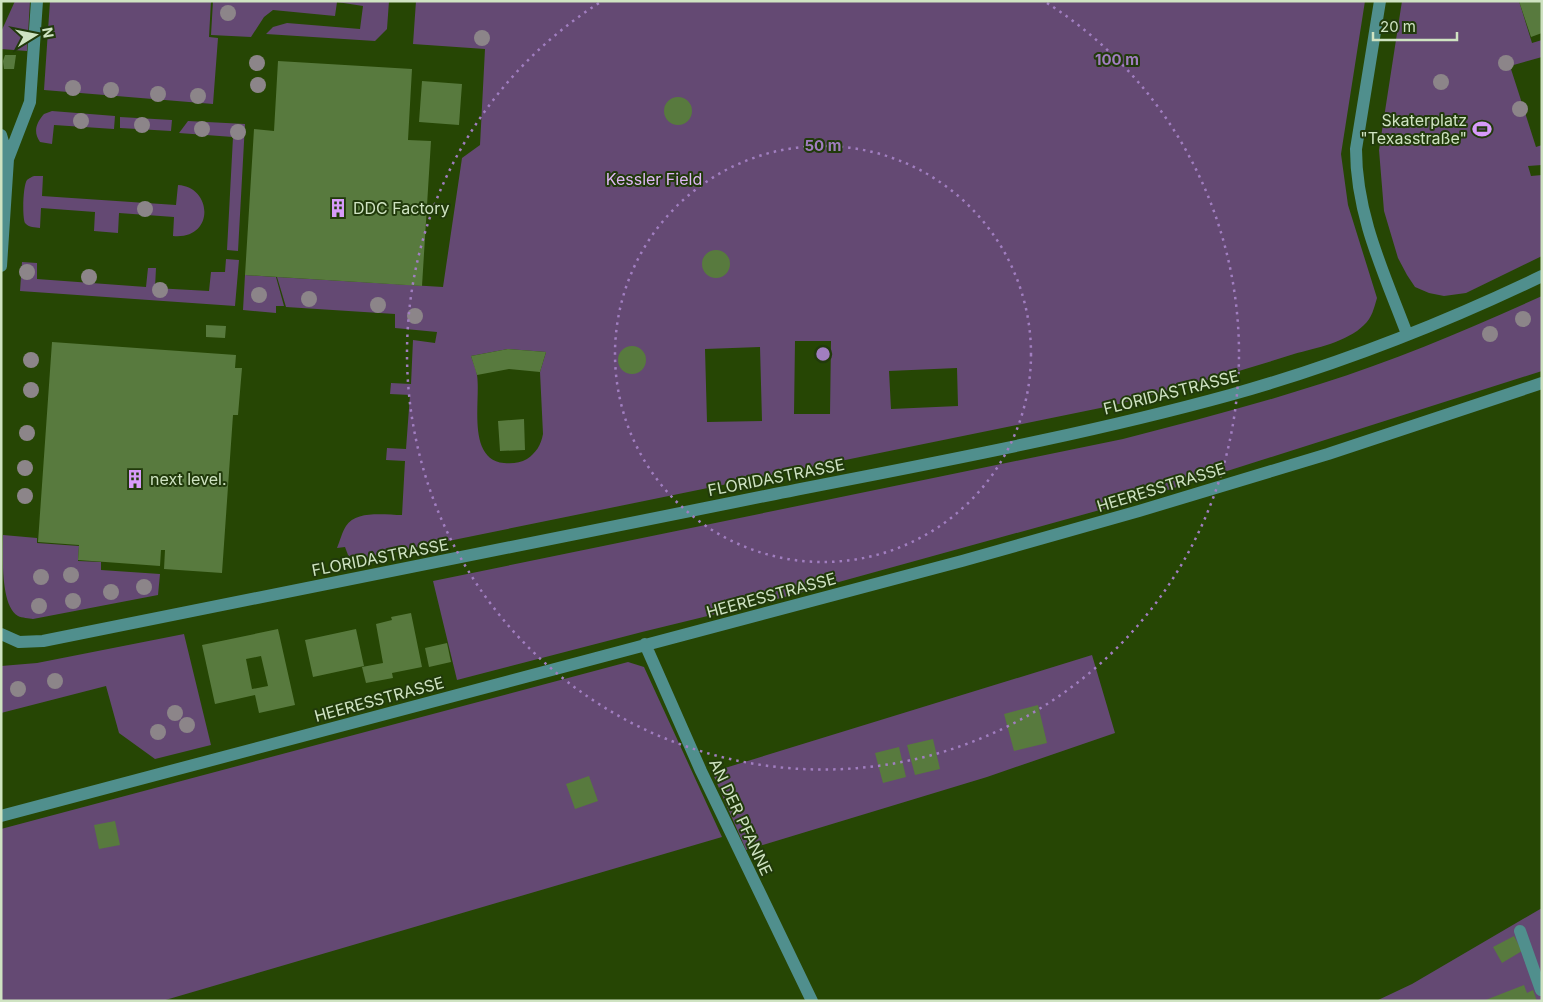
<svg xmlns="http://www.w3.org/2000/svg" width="1543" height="1002" viewBox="0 0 1543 1002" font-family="Inter,sans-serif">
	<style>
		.green { fill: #644973; fill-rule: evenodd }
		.building { fill: #587a3e; fill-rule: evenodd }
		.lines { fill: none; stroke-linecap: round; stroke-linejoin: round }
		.minor { stroke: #508f8d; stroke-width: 12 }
		.tree { fill: #8c8589 }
		.ring { fill: none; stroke: #a17ec0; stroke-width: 2.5; stroke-dasharray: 2.5 5 }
		.labels { text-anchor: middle; stroke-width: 4; stroke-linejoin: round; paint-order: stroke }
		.poi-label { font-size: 16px; fill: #cfe3c2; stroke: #213a0b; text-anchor: start }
		.park-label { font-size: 16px; fill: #dfb8f5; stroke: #213a0b }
		.street-label { font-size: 16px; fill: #cfe3c2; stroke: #213a0b }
		.centre { fill: #a17ec0; stroke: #213a0b; stroke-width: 2.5 }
		.ring-label { font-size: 15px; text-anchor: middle; font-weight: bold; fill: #a17ec0; stroke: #213a0b; stroke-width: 4; stroke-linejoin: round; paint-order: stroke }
	</style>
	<rect width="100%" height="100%" fill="#264604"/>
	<path class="green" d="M15,1H30L27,51L1,49V32Z
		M50,1H211L209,37L218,38L213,104L44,90Z
		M213,1H389L387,29L375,41L266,34L273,27L287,23L360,29L363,6L337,2L335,16L273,10L264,17L251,37L211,35Z
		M416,1H1365L1341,154L1348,205L1377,298C1374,308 1372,318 1364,325C1347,342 1316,348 1294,354C1235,373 1175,389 1115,405L355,560L348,555L345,547L337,548C340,541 342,532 346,526C356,510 385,515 402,515L405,461L386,460L387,448L406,449L410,395L390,394L391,383L411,384L413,340L435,343L437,332L395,328V314L286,307L277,277L443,287L462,158L480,145L485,49L413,44ZM795,341H831L830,414H794ZM760,347L762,421L707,422L705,349ZM508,349L546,352L540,372L543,434C541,445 536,453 527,459C520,463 512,464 504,463C466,459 481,400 477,375C476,369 473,362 471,356ZM957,368L958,406L891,409L889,371Z
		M1402,1H1519L1532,43L1542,40V57L1510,66L1536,147L1542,145V165L1528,166L1531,176L1542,175V256L1466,293L1444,296L1429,293L1415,287L1407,275L1398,258L1384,211L1379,150Z
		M52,111L115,116L114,129L54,125L52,144L40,142C33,132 36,123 44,114Z
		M120,117L172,120L171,131L120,128Z
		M188,121L245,124L238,251L227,250L233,137L179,133Z
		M34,176H43L42,196L176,205L178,185C213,187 215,240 173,236L174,217L119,213L118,233L94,231L95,212L41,208L40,228C35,227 29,228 25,223C22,217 23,185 27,180C28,179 33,176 34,176Z
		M226,259L239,260L235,306L20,291L22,262L37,263V279L146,287L148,268H156L155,288L209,291L211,272H225Z
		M245,275L276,277L284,306H276V313L243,310Z
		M1542,296V371L1136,500L781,598L642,632L457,680L433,581L1123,439C1189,422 1255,405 1320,384C1396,360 1469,329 1542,296Z
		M3,535L37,538V543L79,546L78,561L101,562V570L160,574L158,595L33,619C29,618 22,618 18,616C0,605 3,556 3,535Z
		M184,634L211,745L155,759L119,733L106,686L1,713V666L37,663Z
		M1092,655L1115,733L987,777L746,850L712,772Z
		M628,662L644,667L722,837L162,1001H1V829Z
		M1542,908V1001H1376L1412,984Z"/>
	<path class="building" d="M1519,1H1542V33L1531,37Z
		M5,55H16L14,69H4L3,61Z
		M278,61L412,69L408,140L431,141L422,286L245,275L254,129L274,131Z
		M422,81L462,84L459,125L419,122Z
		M664 111a14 14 0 1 1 28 0a14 14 0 1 1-28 0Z
		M702 264a14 14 0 1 1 28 0a14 14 0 1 1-28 0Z
		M206,325L226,326L225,338L206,337Z
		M52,342L236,355L235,368H242L238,415H233L222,573L164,569L165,550H161L160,566L78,560L79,545L38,542Z
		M618 360a14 14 0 1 1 28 0a14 14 0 1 1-28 0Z
		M508,349L546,352L540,372L509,369L477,375L471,356Z
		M524,419L525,450L500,451L498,421Z
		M411,613L422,667L392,673L393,678L366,683L362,667L383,663L376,624L392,620L391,617Z
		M278,629L295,705L259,713L255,695L215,704L202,645ZM261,656L268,686L252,689L246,659Z
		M356,629L364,666L313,677L305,640Z
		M447,643L451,662L429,667L425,648Z
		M1038,705L1047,743L1014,751L1004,714Z
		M933,739L940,769L915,775L907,745Z
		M899,747L906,777L883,783L875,753Z
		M589,776L598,801L575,809L566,784Z
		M115,821L120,845L99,849L94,825Z
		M1514,936L1522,951L1502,963L1493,947Z
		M1524,985L1527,993L1533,990L1537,1001H1483Z"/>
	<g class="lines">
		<path class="minor" d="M1380,1L1356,149C1356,215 1384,273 1407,334
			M1,135L8,159
			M1,266L8,159L30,102L37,1
			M1,634L19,642L43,641C287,592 531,543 775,494C926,464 1081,436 1230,395C1337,365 1442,324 1542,276
			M645,644L701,771L812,1001
			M1,816L962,561L1139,511L1328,454L1542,383
			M1520,931L1541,990"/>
	</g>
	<g class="tree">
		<circle cx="228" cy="13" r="8"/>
		<circle cx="482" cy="38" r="8"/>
		<circle cx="257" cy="63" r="8"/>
		<circle cx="1506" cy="63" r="8"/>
		<circle cx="1441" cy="82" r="8"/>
		<circle cx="258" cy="85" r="8"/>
		<circle cx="73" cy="88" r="8"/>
		<circle cx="111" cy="90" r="8"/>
		<circle cx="158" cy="94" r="8"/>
		<circle cx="198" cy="96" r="8"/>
		<circle cx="1520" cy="109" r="8"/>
		<circle cx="81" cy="121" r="8"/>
		<circle cx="142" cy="125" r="8"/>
		<circle cx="202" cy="129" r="8"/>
		<circle cx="238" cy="132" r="8"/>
		<circle cx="145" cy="209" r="8"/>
		<circle cx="27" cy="272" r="8"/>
		<circle cx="89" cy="277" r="8"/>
		<circle cx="160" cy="290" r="8"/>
		<circle cx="259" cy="295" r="8"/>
		<circle cx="309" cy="299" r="8"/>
		<circle cx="378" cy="305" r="8"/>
		<circle cx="415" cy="316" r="8"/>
		<circle cx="1523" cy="319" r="8"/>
		<circle cx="1490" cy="334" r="8"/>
		<circle cx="31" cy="360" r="8"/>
		<circle cx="31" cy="390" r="8"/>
		<circle cx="27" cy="433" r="8"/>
		<circle cx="25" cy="468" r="8"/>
		<circle cx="25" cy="496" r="8"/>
		<circle cx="71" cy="575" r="8"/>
		<circle cx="41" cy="577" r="8"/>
		<circle cx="144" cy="587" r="8"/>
		<circle cx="111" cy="592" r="8"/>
		<circle cx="73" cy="601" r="8"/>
		<circle cx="39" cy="606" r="8"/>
		<circle cx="55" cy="681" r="8"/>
		<circle cx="18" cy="689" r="8"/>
		<circle cx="175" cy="713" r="8"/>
		<circle cx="187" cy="725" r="8"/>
		<circle cx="158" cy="732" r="8"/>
	</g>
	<g class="ring">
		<circle cx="823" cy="354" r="208"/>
		<path d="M1047 3A416 416 0 1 1 599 3"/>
	</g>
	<defs>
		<g id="stadium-bare" transform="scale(1.5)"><path d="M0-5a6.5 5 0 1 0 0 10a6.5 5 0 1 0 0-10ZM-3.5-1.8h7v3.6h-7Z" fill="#d79bf9" stroke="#213a0b" stroke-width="2.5" paint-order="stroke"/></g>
		<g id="building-bare" transform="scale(1.5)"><path d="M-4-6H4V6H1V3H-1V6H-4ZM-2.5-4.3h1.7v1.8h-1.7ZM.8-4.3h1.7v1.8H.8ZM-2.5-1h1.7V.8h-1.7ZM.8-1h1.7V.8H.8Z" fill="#d79bf9" stroke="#213a0b" stroke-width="2.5" paint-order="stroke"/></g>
	</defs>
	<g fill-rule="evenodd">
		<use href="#stadium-bare" x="1482" y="129"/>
		<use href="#building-bare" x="338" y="208"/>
		<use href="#building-bare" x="135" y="479"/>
	</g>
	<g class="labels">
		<g class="poi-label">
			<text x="1467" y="126" text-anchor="end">Skaterplatz<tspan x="1467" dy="18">"Texasstraße"</tspan></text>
			<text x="353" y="214">DDC Factory</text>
			<text x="150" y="485">next level.</text>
		</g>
		<g class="park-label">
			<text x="654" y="185">Kessler Field</text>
		</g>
		<g class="street-label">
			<text transform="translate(1171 392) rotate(-14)" y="6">FLORIDASTRASSE</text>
			<text transform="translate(776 477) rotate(-11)" y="6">FLORIDASTRASSE</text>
			<text transform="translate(1161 487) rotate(-17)" y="6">HEERESSTRASSE</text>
			<text transform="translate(380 557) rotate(-11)" y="6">FLORIDASTRASSE</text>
			<text transform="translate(771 595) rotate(-15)" y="6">HEERESSTRASSE</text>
			<text transform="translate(379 699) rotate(-15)" y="6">HEERESSTRASSE</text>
			<text transform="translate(741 817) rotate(65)" y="6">AN DER PFANNE</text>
		</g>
	</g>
	<circle cx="823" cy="354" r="8" class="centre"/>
	<g class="ring-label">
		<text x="1117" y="65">100 m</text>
		<text x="823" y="151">50 m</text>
	</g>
	<rect width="1543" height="1002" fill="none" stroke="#cfe3c2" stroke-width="5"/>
	<g transform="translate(35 35) rotate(80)" stroke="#213a0b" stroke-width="4" paint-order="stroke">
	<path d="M0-4L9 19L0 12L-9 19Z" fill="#cfe3c2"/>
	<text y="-8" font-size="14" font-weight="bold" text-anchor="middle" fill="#cfe3c2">N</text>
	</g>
	<path d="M1373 32v8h84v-8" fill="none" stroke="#cfe3c2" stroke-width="2.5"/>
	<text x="1380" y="32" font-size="15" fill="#cfe3c2" stroke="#213a0b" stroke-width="4" paint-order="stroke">20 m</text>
</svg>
